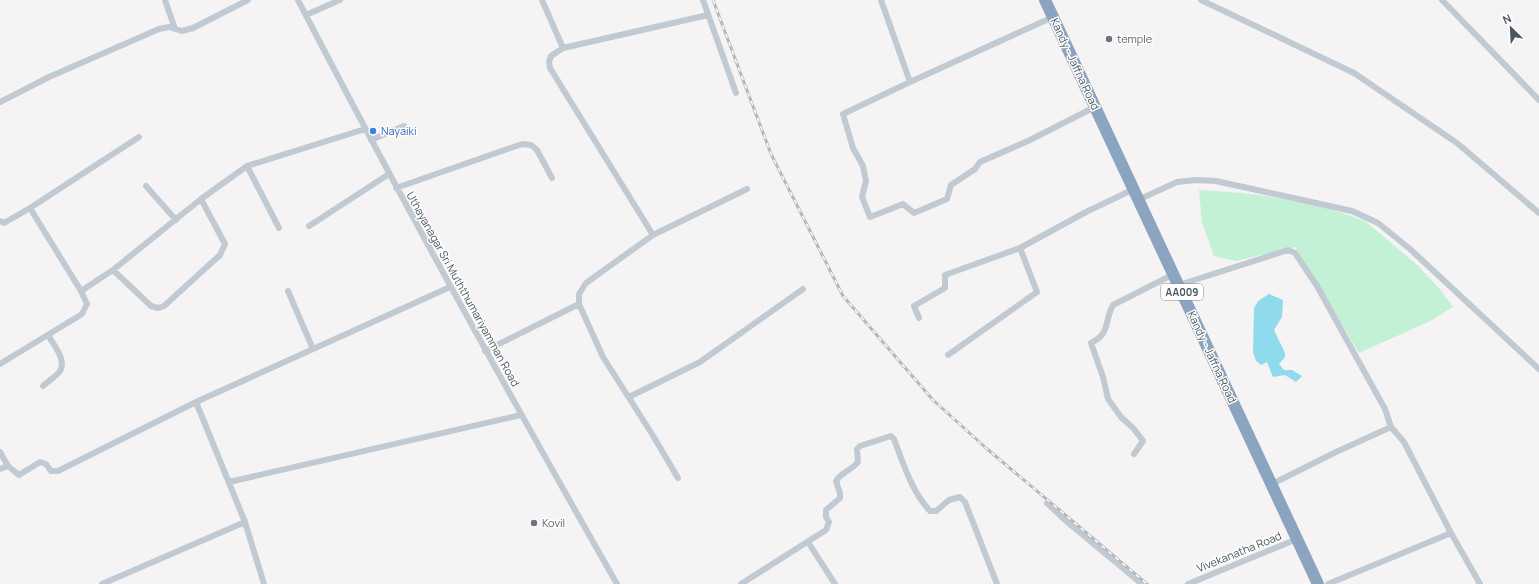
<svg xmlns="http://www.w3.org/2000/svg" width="1539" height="584" viewBox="0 0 1539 584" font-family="Manrope,sans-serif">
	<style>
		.green { fill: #c3f1d5 }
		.water { fill: #90daee }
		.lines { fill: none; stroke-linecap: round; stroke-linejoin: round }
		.street { stroke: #c1cad2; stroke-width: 6 }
		.highway { stroke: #8ba5c1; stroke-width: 12 }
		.rail-casing { stroke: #b5b8bd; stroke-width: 3 }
		.rail { stroke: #fff; stroke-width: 1.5; stroke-dasharray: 4.5; stroke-linecap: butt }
		.worship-dot { fill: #6b7280; stroke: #fff; stroke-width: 1.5 }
		.shop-dot { fill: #3f7fe0; stroke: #fff; stroke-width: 1.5 }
		.labels { text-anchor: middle; stroke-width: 3; stroke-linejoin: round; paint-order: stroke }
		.shield { fill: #fff; stroke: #808990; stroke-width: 1 }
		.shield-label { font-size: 10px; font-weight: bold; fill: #4a5661 }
		.worship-label { font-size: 11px; fill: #5b616d; stroke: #fff; text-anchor: start }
		.street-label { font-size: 11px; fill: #4a5661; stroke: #fff }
		.shop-label { font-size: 11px; fill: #366cbe; stroke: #fff; text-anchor: start }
	</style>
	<rect width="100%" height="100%" fill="#f5f3f3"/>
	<path class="green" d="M1199,190L1243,193L1279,198L1334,210L1365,221L1416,264L1439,288L1453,307L1430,321L1359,353L1295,247L1236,261L1214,256L1202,223Z"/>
	<path class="water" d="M1269,294L1283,300L1282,317L1274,330L1285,353V357L1279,364L1284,370H1292L1302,376L1296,382L1285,375L1273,377L1267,362L1261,365L1256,361L1253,352L1254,308L1258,301Z"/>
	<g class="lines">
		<path class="street" d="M165,0L175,29
			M298,0C400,197 507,391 617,584
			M542,0L563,48
			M703,0L736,93
			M881,0L910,82
			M1201,0L1354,73L1457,143L1539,213
			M1442,0L1539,100
			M306,15L340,0
			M1053,17L910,82L843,114L853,148L863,166L866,181L862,197L870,217L903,204L914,213L947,199L951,185L975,169L980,162L1028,141L1095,107
			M0,102L49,77L159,29L169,27L182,31L193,28L248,0
			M371,140L404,126
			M247,166L279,228
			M146,186L176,220
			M396,188L522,144L531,145L537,150L552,178
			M1138,200L1177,182L1196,180L1216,181L1352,211L1378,223L1410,249L1539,369
			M30,208L139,137
			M0,221L4,223L30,208L81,291
			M309,226L389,174
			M653,235L550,68L549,62L551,56L563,48L708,15
			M113,270L151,306L158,308L164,306L220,255L225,244L201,199
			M1179,285L1288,250L1295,253L1317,286L1385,409L1391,427L1404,442L1451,533L1480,584
			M288,291L313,349
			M919,318L914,306L945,288V275L1020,248L1086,212L1134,189
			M485,351L579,304
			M948,355L1037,292L1020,248
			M0,364L82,314L87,304L81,291L113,270L201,199L247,166L365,129
			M43,386C48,381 57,376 60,371C67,360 53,344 48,335
			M629,397L700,362L803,289
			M196,402L245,522L264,584
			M0,452L8,466L19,475L40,462L46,464L51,471H58L196,402L450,287
			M1134,454L1143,441L1134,429L1121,417L1108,399L1103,377L1091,343C1111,333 1104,321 1113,305L1174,274
			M0,469L8,466
			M678,478L652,434L603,357L579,304V294L586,283L653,235L747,189
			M229,482L521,415
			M1272,484L1336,452L1391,427
			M1047,503L1066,521L1142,584
			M808,542L835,584
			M102,584L245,522
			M741,584L826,530L829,522L826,517V510L840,498V493L836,481C840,473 852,470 858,462L857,449L860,446L891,436L894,439C903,463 912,492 930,511H936L949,500L960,497L965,502L997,584
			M1188,584L1297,539
			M1328,584L1451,533"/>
		<path class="highway" d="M1045,0L1318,584"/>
		<g class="rail-casing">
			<path id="rail" d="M713,0L771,154L843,296L933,400L986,448L1147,584"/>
		</g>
		<use href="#rail" class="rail"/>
	</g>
	<g class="worship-dot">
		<circle cx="1109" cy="39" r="4"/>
		<circle cx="534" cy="523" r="4"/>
	</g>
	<circle class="shop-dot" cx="373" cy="131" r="4"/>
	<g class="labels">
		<rect class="shield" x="1161" y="284" width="42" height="16" rx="3"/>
		<g class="shield-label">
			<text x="1182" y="296">AA009</text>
		</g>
		<g class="worship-label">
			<text x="1117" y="43">temple</text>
			<text x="542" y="527">Kovil</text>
		</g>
		<g class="street-label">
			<text transform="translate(1075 64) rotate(65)" y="4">Kandy - Jaffna Road</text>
			<text transform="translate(463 289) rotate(61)" y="4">Uthayanagar Sri Muththumariyamman Road</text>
			<text transform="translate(1212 357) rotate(65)" y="4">Kandy - Jaffna Road</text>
			<text transform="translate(1239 552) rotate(-22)" y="4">Vivekanatha Road</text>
		</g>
		<g class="shop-label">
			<text x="381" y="135">Nayaiki</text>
		</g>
	</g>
	<g transform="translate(1511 28) rotate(336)" stroke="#ffffff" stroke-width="3" paint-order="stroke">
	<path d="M0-3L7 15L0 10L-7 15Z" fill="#4a5661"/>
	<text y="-6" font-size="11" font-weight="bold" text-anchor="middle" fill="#4a5661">N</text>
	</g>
</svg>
